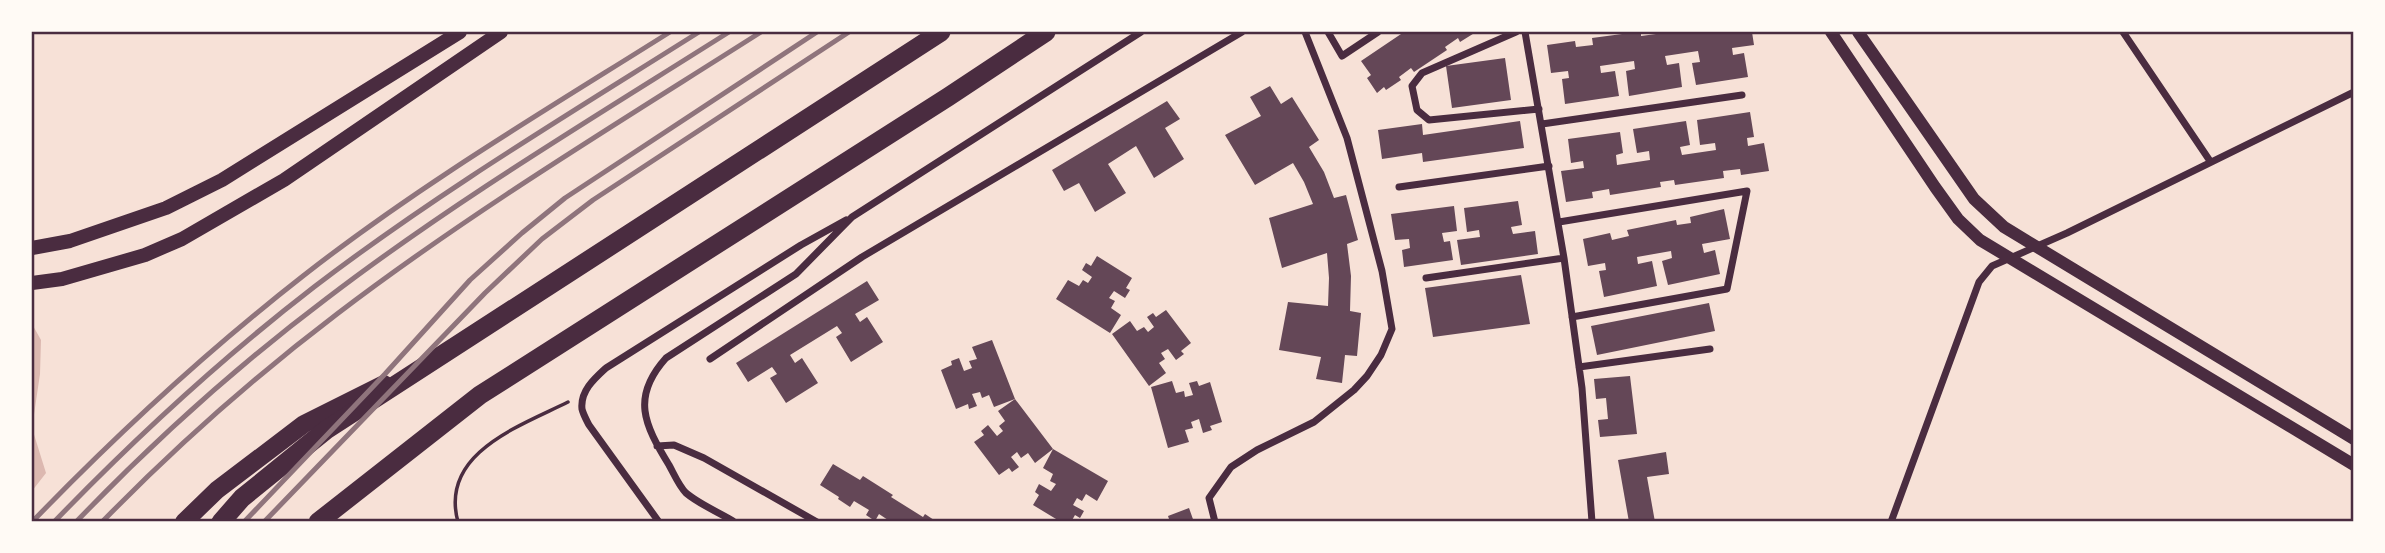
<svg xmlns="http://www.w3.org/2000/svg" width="2385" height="553" viewBox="0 0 2385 553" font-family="Montserrat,sans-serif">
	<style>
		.water { fill: #dcb8b0 }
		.building { fill: #644757 }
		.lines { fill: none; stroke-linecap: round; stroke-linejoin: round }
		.path { stroke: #4a2c40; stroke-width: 3.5 }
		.minor { stroke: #4a2c40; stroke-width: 7 }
		.tertiary { stroke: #4a2c40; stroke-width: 12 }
		.secondary { stroke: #4a2c40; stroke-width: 14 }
		.primary { stroke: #4a2c40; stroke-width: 18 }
		.trunk { stroke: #4a2c40; stroke-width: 19 }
		.rail { stroke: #8f747c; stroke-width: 5 }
		.neatline { fill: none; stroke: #4a2c40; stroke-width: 2.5 }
	</style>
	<rect width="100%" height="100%" fill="#f7e1d7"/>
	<path class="water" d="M32,324L41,340L40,374L32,428L46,473L32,491Z"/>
	<path class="building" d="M1404,32H1476L1460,42L1458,38L1445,47L1447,50L1414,72L1411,68L1399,77L1401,80L1386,90L1384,87L1377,93L1367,78L1371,75L1361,61Z
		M1637,32H1641V36L1656,34L1655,32H1752L1754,45L1732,48L1733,55L1744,53L1748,77L1696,85L1692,63L1700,62L1698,51L1665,56L1667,65L1679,63L1682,87L1629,96L1626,71L1635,69L1634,61L1600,66L1601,73L1615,71L1619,96L1565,104L1562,79L1569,78L1568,71L1551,73L1547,45L1575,41L1576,47L1593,45L1592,38Z
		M1505,58L1511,100L1452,108L1446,66Z
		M1270,86L1281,104L1292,97L1319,140L1309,147L1324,172L1334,198L1346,195L1358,240L1347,244L1351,276L1350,311L1361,313L1357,356L1345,355L1342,383L1316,379L1321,357L1279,350L1288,302L1328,306L1329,278L1327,253L1282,268L1269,218L1313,204L1304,182L1293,163L1255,185L1225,135L1261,116L1250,97Z
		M1167,101L1180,119L1165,128L1184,159L1154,178L1136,146L1108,164L1126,193L1095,212L1079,183L1064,191L1052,170Z
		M1750,112L1754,137L1747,138L1748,146L1764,143L1769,171L1741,175L1740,169L1723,171L1724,178L1675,185L1674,180L1660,182L1661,187L1610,195L1609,189L1592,192L1593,198L1566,202L1561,171L1584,168L1583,161L1571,163L1568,139L1620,132L1623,153L1616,155L1617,165L1650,160L1649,151L1637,153L1633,129L1686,121L1690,145L1680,147L1682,155L1716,150L1715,143L1700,145L1697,120Z
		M1520,121L1524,148L1423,162L1422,153L1382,159L1378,130L1422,124L1423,135Z
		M1518,201L1522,225L1511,227L1513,234L1535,231L1538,254L1461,265L1457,240L1480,237L1479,230L1467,232L1464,208Z
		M1454,206L1457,231L1442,233L1444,242L1450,241L1453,260L1404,267L1402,250L1410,248L1409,239L1395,240L1391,214Z
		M1724,209L1730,239L1702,244L1704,253L1715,250L1720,274L1668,285L1662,261L1672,258L1671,251L1637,257L1638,264L1652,261L1657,286L1604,297L1599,271L1606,270L1605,263L1588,266L1583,239L1610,233L1612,240L1629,236L1627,230L1676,220L1677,225L1691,223L1690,217Z
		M1097,256L1132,278L1126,288L1130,290L1125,298L1114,291L1109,298L1115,301L1111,308L1121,315L1110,333L1056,299L1068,280L1079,286L1083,280L1088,283L1092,277L1082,270L1086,263L1091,266Z
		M1521,275L1530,324L1433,337L1425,288Z
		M867,281L879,300L855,314L860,322L867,317L883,342L851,362L836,337L842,333L837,326L790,355L795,363L802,358L818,383L786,403L770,378L777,374L772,367L748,382L736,363Z
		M1709,303L1715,331L1597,355L1591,326Z
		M1166,310L1191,343L1181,351L1184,354L1176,360L1168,349L1161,353L1165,359L1159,363L1166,373L1149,386L1112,334L1130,321L1137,331L1144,327L1148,332L1154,327L1147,317L1153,313L1156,317Z
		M992,340L1015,399L1053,449L1035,463L1028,453L1021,458L1017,452L1011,457L1019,467L1012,472L1009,468L999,475L974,442L984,435L981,431L988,425L997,436L1003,431L999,426L1005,421L998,411L1015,399L994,407L989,395L982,398L980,392L972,394L977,406L969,409L968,404L956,409L941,370L952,365L951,361L959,358L964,371L972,368L969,361L977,359L972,347Z
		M1630,376L1637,434L1600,437L1598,420L1608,419L1606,398L1596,399L1594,379Z
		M1172,381L1176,393L1184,391L1185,397L1193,395L1189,383L1197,381L1199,386L1210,382L1222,422L1210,426L1212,430L1203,433L1199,419L1191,422L1193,428L1185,430L1189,442L1168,448L1151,387Z
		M1053,449L1108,481L1097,501L1086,494L1082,501L1077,498L1073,505L1084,511L1080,518L1075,515L1071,522H1061L1033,505L1039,495L1035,492L1039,484L1051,491L1056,484L1050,481L1053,474L1043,468Z
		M1666,452L1669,474L1647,477L1655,522H1629L1618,460Z
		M833,464L860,480L863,476L893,495L891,497L923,517L925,514L937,522H891L879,514L875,521L866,515L869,510L854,501L850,507L838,499L839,497L820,485Z
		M1189,508L1194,522H1170L1168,516Z"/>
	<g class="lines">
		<path class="path" d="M458,522C439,453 520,426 568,402"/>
		<path class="minor" d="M1328,32L1342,56L1378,32
			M1516,32L1422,73L1412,86L1417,110L1429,120L1539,109
			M1525,32L1564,258L1582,388L1592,522
			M2123,32L2210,161
			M1542,124L1742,95
			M1399,187L1549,166
			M1559,222L1747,191L1727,289L1572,317
			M1426,278L1564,258
			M710,359L862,257L1242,32
			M1579,367L1710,349
			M657,446L674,445L704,458L817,522
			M733,521C718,512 699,504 686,493C679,486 674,474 669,465C644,424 631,397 666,358L796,274L852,217L1141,32
			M659,522L589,425C587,421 583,414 582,409C580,391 595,378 606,368L801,245L846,220
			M1215,522L1209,498L1231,467L1257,450L1314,422L1354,390L1367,376L1381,355L1392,329L1382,271L1347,138L1305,32
			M1891,522L1979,282L1992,266L2067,233L2354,92"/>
		<path class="tertiary" d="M1831,32L1935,187L1958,219L1980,240L2354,465
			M1858,32L1974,199L2004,227L2354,439"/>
		<path class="secondary" d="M32,248L70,241L166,208L222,180L460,32
			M32,283L62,279L145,255L182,239L284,180L501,32"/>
		<path class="primary" d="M184,522L217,490L304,424L384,384"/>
		<path class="trunk" d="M221,522L242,498L326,430L941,32
			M318,522L480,395L948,97L1046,32"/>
		<path class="rail" d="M32,522C117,434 207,351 303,276C419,185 546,110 670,32
			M54,522C135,438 222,358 314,287C437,193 569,114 699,32
			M76,522C153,442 237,366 326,299C454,201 593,118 729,32
			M102,522C175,447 254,377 337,314C472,211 618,123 761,32
			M244,522L385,374L470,280L522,233L565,198L817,32
			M264,522L485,293L542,239L593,200L849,32"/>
	</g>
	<rect width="2385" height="553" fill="none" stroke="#fffaf5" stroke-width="66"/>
	<rect x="33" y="33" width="2319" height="487" class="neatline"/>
</svg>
